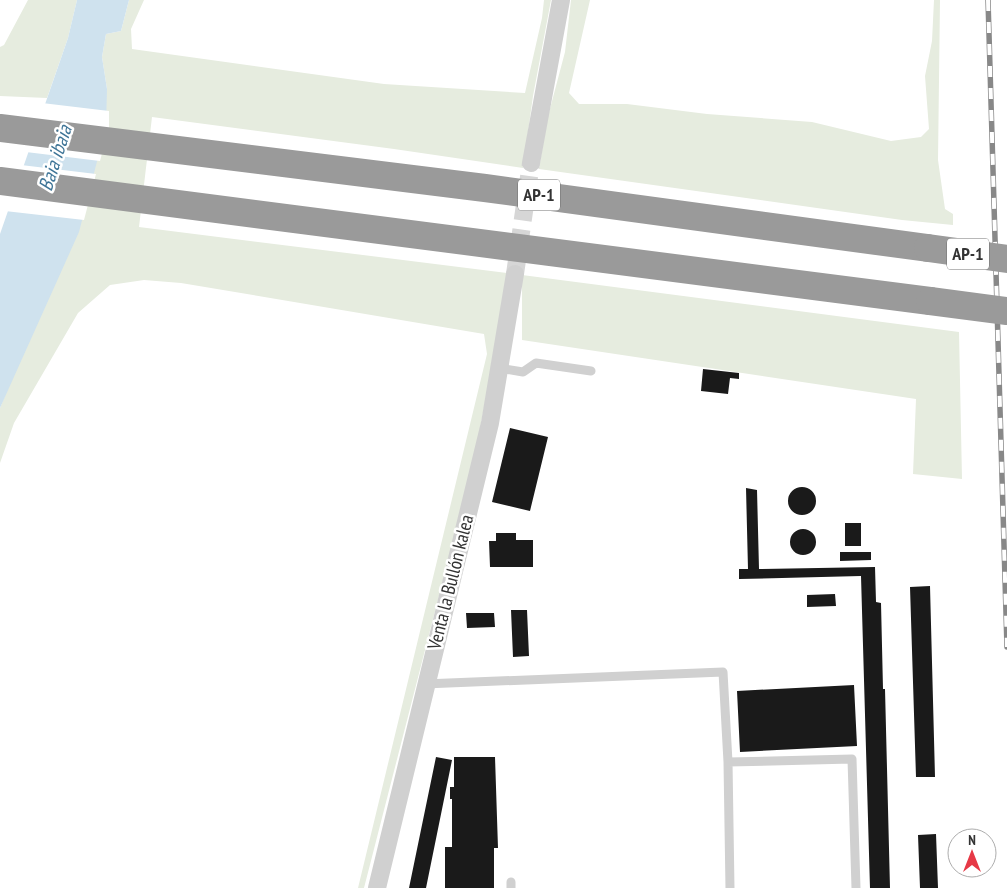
<svg xmlns="http://www.w3.org/2000/svg" width="1007" height="888" viewBox="0 0 1007 888" font-family="'PT Sans Narrow',sans-serif">
	<style>
		.green { fill: #e6ecdf }
		.water { fill: #cfe2ee }
		.pier { fill: #fff }
		.building { fill: #1a1a1a }
		.lines { fill: none; stroke-linecap: round; stroke-linejoin: round }
		.minor-tunnel { stroke: #d6d6d6; stroke-width: 18; stroke-dasharray: 18 9; stroke-linecap: butt }
		.service { stroke: #d0d0d0; stroke-width: 9 }
		.minor { stroke: #d0d0d0; stroke-width: 18 }
		.motorway { stroke: #9a9a9a; stroke-width: 28 }
		.rail-casing { stroke: #888; stroke-width: 5.5 }
		.rail { stroke: #fff; stroke-width: 4; stroke-dasharray: 11; stroke-linecap: butt }
		.motorway-bridge { stroke: #9a9a9a; stroke-width: 28 }
		.labels { text-anchor: middle; stroke-width: 5; stroke-linejoin: round; paint-order: stroke }
		.shield { fill: #fff; stroke: #707070; stroke-width: 1 }
		.shield-label { font-size: 18px; font-weight: bold; fill: #333 }
		.street-label { font-size: 19px; fill: #333; stroke: #fff }
		.water-label { font-size: 20px; font-style: italic; fill: #3f7597; stroke: #fff }
	</style>
	<rect width="100%" height="100%" fill="#fff"/>
	<path class="green" d="M28,0H77L68,38L47,98L0,96V47L4,45Z
		M129,0H144L131,29L132,49L384,84L525,93L542,18L544,0H551L533,96L523,168L394,149L152,117L139,227L507,273L499,330L474,459L364,888H358L487,354L484,334L181,283L144,280L110,285L78,313L14,423L0,463V408L18,363L107,89L102,57L106,34L121,31Z
		M571,0H590L569,93L579,104H627L707,114L812,122L891,141L921,137L929,129L925,76L932,41L934,0H940L938,160L945,209L953,214V225L902,220L539,169L547,120L565,52Z
		M522,275L959,332L962,479L913,474L916,399L522,340Z"/>
	<path class="water" d="M77,0H129L121,31L106,34L102,57L107,89L106,126L79,232L0,408V234L68,38Z"/>
	<path class="pier" d="M42,103L109,111V127L100,161L26,152Z
		M21,165L96,174L84,220L5,211Z"/>
	<path class="building" d="M703,369L739,373V379L730,378L728,394L701,391Z
		M510,428L548,437L530,511L492,502Z
		M788 501a14 14 0 1 1 28 0a14 14 0 1 1-28 0Z
		M746,488L757,490L759,569L875,567L876,602L881,603L883,689H885L890,888H870L861,576L739,579V569H748Z
		M845,523H861V546H845Z
		M790 542a13 13 0 1 1 26 0a13 13 0 1 1-26 0Z
		M496,533H516V540H533V567H490L489,541H496Z
		M840,552H871V560L840,561Z
		M930,586L935,777H916L910,587Z
		M835,594L836,606L807,607V595Z
		M511,610H527L529,656L513,657Z
		M466,613H494L495,627L467,628Z
		M854,685L857,746L740,752L737,691Z
		M436,757L452,760L426,888H409Z
		M454,757H495L498,848H494V888H445V847H452V799H450V787H454Z
		M936,834L938,888H920L918,835Z"/>
	<g class="lines">
		<path class="minor-tunnel" d="M515,274L531,163"/>
		<path class="service" d="M499,368L523,372L536,363L591,371
			M424,684L723,672L728,762L730,888
			M728,762L852,759L856,888
			M511,882V888"/>
		<path class="minor" d="M531,163L561,0
			M377,888L490,423L515,274"/>
		<path class="motorway" d="M0,128L485,188L928,248
			M0,181L930,301"/>
		<g class="rail-casing">
			<path id="rail" d="M988,0L1007,647"/>
		</g>
		<use href="#rail" class="rail"/>
		<path class="motorway-bridge" d="M928,248L1007,259
			M930,301L1007,311"/>
	</g>
	<g class="labels">
		<g class="shield">
			<rect x="518" y="179.5" width="42" height="31" rx="4"/>
			<rect x="947" y="238.5" width="42" height="31" rx="4"/>
		</g>
		<g class="shield-label">
			<text x="539" y="201">AP-1</text>
			<text x="968" y="260">AP-1</text>
		</g>
		<g class="street-label">
			<text transform="translate(450 582) rotate(-76)" y="7">Venta la Bullón kalea</text>
		</g>
		<g class="water-label">
			<text transform="translate(55 158) rotate(-72)" y="7">Baia ibaia</text>
		</g>
	</g>
	<g transform="translate(972 853)"><circle r="24" fill="#ffffff" stroke="#adadad"/>
	<path d="M0-4L9 19L0 12L-9 19Z" fill="#e63946"/>
	<text y="-8" font-size="14" font-weight="bold" text-anchor="middle" fill="#333333">N</text>
	</g>
</svg>
